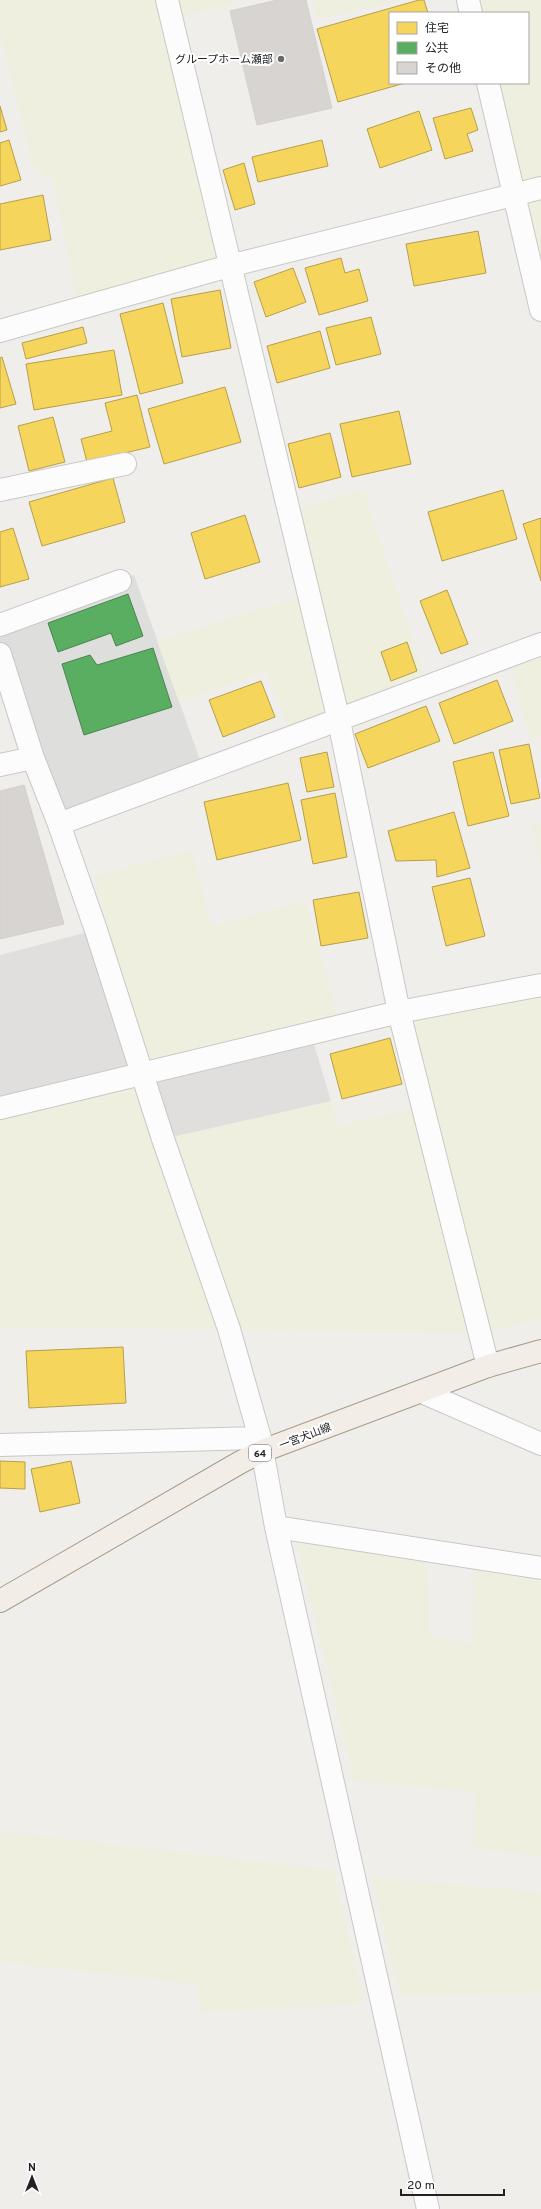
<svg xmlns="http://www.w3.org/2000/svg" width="541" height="2209" viewBox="0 0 541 2209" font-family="Overpass,'Noto Sans JP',sans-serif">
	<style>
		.religious { fill: #dededc }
		.farmland { fill: #efefdf }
		.parking { fill: #e0dfde }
		.homes { fill: #f6d55c; stroke: #b69f4b }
		.public { fill: #5aae61; stroke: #49844e }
		.building { fill: #d7d4d2; stroke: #d3d0cc }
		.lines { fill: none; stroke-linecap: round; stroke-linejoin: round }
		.minor-casing { stroke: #c9c8c7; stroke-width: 24 }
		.primary-casing { stroke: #a79c86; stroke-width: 24 }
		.minor { stroke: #fdfcfc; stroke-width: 22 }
		.primary { stroke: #f3ede7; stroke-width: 22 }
		.poi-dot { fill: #6a6968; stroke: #fff; stroke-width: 1.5 }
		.labels { text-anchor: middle; stroke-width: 4; stroke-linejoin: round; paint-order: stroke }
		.shield { fill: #fff; stroke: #646464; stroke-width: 1 }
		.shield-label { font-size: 10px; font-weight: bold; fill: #222 }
		.poi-label { font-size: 11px; fill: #222; stroke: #fff; text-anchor: end }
		.street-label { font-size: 11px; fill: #222; stroke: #fff }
	</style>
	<rect width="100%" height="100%" fill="#f0eeeb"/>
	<path class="religious" d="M134,575L204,771L59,824L0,654V625Z"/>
	<path class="farmland" d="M0,0H233L234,4L172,19L229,266L79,309L53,179L34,170L0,33Z
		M312,0H403L317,20Z
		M468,0H541V307L488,83H528V13H471Z
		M363,489L428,687L291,738L267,671L179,702L157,641L308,594L289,512Z
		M541,654V735L530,738L509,662Z
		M541,822V869L531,824Z
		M192,850L212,926L306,901L339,1019L147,1070L94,876Z
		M541,983V1319L480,1333L0,1327V1108L143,1075L165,1138L331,1101L339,1126L422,1106L399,1012Z
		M296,1539L428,1562L429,1636L473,1644L474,1569L541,1581V1856L473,1849L475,1792L354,1781Z
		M0,1831L333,1870L364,2004L200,2013L197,1984L0,1962Z
		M371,1877L541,1892V1993L400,1996Z"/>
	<path class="parking" d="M96,930L143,1075L311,1034L331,1101L163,1139L143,1075L0,1108V955Z"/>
	<path class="homes" d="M419,0H424L428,13H390V83H405L338,102L317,29Z
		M0,106L7,130L0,132Z
		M471,108L478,130L467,134L473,151L445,159L433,118Z
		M419,111L432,150L380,168L367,129Z
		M9,140L21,180L0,186V143Z
		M322,140L328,166L258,182L252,157Z
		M244,163L255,204L235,210L223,170Z
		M43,195L51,240L0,250V204Z
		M478,231L486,273L414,286L406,244Z
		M341,258L345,273L359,269L368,301L319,315L305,268Z
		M293,268L306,302L266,317L254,282Z
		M220,290L231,348L182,357L171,299Z
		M163,303L183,383L140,394L120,314Z
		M371,317L381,354L336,365L326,328Z
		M83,327L87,343L26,359L22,343Z
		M320,331L330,368L277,383L267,346Z
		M114,350L122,395L34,410L26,364Z
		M2,357L16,404L0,408V358Z
		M225,387L241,442L164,464L148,409Z
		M137,395L150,447L87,462L81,439L112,431L105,403Z
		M399,411L411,464L352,477L340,424Z
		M53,417L65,462L29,471L18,426Z
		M330,433L341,477L299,488L288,444Z
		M113,478L125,522L42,546L29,502Z
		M503,490L517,539L442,561L428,512Z
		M245,515L260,562L205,579L191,533Z
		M541,518V581L523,524Z
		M13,528L29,579L0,587V532Z
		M447,590L468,644L441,654L420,601Z
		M407,642L417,671L391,681L381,652Z
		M497,680L513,721L454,744L439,703Z
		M261,681L275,717L223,737L209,700Z
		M426,706L440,741L368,768L355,734Z
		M529,744L540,798L511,804L499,750Z
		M327,752L334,787L307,792L300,758Z
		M493,752L509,816L468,826L453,762Z
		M288,783L301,840L217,860L204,802Z
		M335,793L347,857L313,864L301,800Z
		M454,812L470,868L437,877L436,860L396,861L388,831Z
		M470,878L485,936L446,946L432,887Z
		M359,892L368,938L321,946L313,900Z
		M390,1038L402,1084L342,1099L330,1054Z
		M123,1347L126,1403L29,1408L26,1351Z
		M0,1461L25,1462V1489L0,1488Z
		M71,1461L80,1503L40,1512L31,1469Z"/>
	<path class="public" d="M128,594L143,636L116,646L111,633L58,652L48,623Z
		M153,648L172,707L84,735L62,664L90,655L97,665Z"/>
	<path class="building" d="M277,0H306L332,108L257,125L230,11Z
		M24,785L64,924L0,939V791Z"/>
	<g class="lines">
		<g class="minor-casing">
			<path id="minor" d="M167,0L339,721L399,1012L488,1366
				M468,0L471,13
				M488,83L541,310
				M0,331L229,266L541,188
				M0,490L125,464
				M0,625L120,581
				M0,654L33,758L59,824L96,930L163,1139L229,1329L260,1438L276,1527L428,2209
				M0,765L33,758
				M59,824L541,644
				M0,1108L399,1012L541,985
				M422,1392L541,1444
				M0,1445L260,1438
				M276,1527L541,1568"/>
		</g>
		<g class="primary-casing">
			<path id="primary" d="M0,1601L239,1463L262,1451L488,1366L541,1351"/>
		</g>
		<use href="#minor" class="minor"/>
		<use href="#primary" class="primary"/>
	</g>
	<circle class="poi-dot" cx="281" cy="59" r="4"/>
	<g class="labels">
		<rect class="shield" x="249" y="1445" width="22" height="16" rx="3"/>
		<g class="shield-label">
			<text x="260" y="1457">64</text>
		</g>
		<g class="poi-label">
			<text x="273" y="63">グループホーム瀬部</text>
		</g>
		<g class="street-label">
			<text transform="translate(305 1436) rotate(-21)" y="4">一宮犬山線</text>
		</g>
	</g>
	<rect x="389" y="12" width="140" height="72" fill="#ffffff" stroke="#a7a7a7"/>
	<rect x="397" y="22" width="20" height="12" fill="#f6d55c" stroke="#a7a7a7"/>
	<text x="425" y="32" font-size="12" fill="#222222">住宅</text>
	<rect x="397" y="42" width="20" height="12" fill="#5aae61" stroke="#a7a7a7"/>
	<text x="425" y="52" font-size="12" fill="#222222">公共</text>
	<rect x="397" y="62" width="20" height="12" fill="#d7d4d2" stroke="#a7a7a7"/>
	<text x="425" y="72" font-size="12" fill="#222222">その他</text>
	<g transform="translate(32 2177)" stroke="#ffffff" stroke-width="3" paint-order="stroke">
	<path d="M0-3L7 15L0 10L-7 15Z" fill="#222222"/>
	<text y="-6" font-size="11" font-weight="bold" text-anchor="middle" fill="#222222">N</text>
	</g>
	<path d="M401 2189v6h103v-6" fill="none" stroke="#222222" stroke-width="2"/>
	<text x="407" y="2189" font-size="12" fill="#222222" stroke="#ffffff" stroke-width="3" paint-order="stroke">20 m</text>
</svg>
